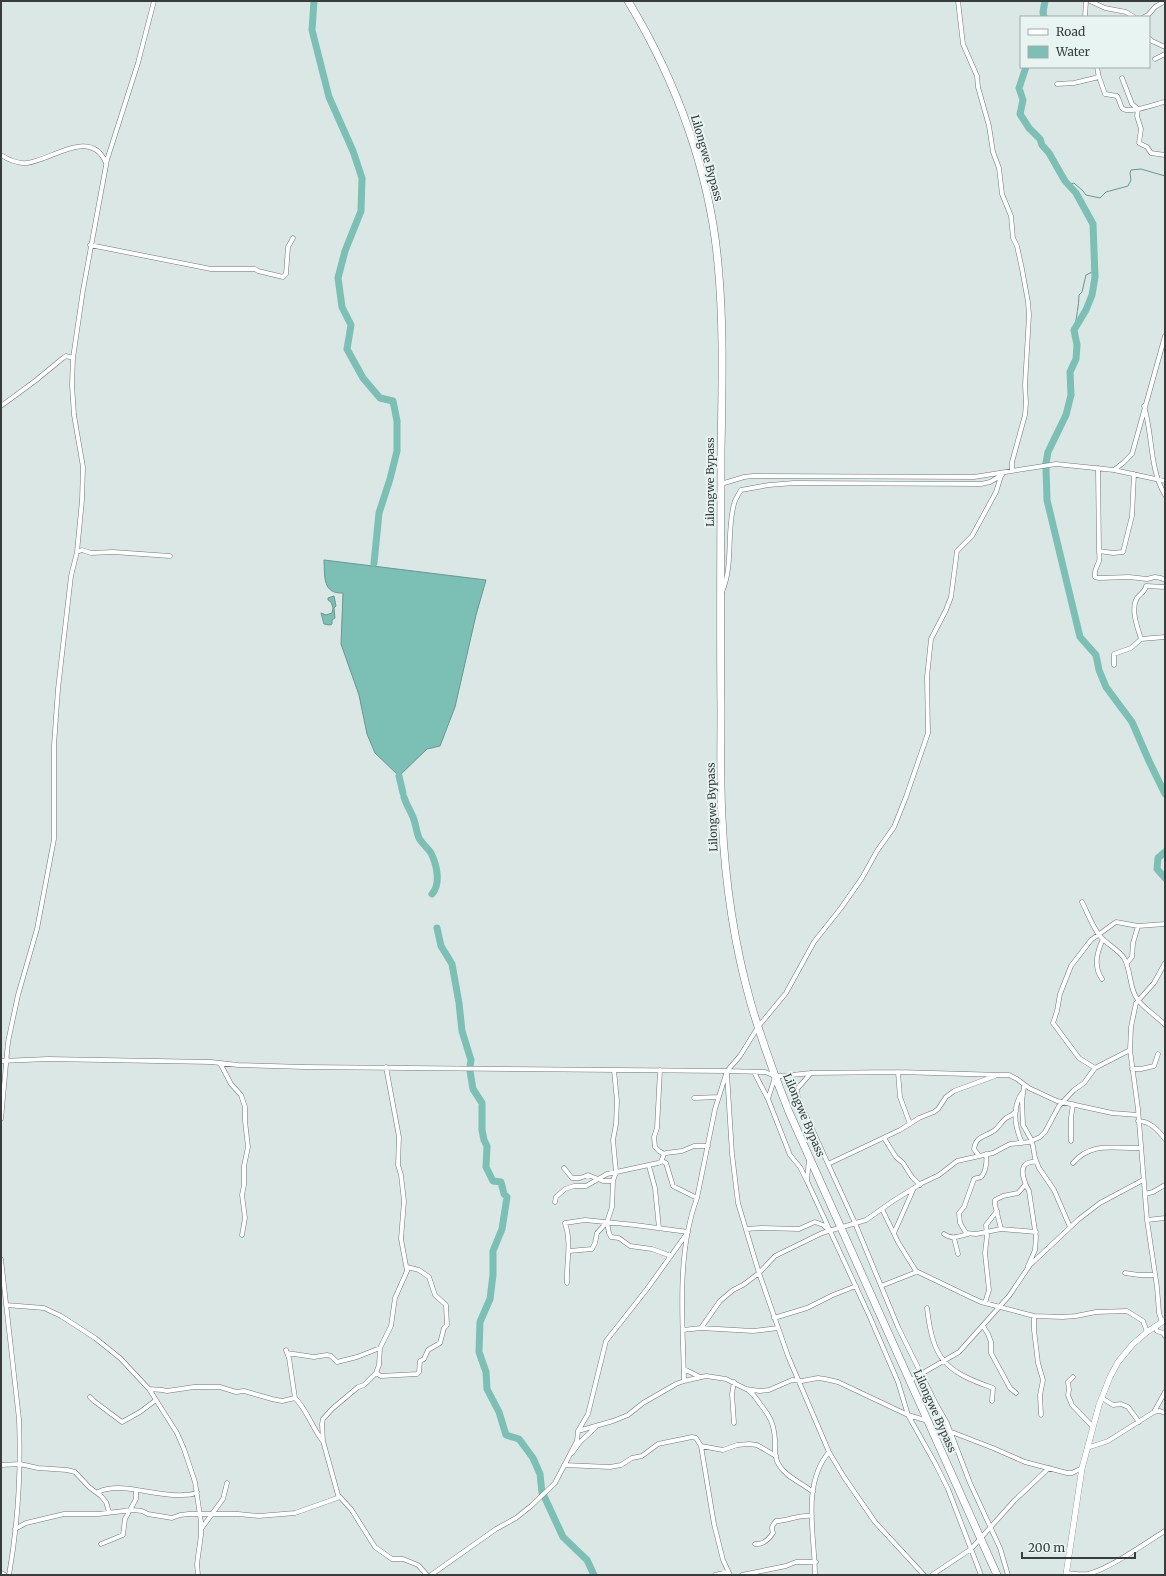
<svg xmlns="http://www.w3.org/2000/svg" width="1166" height="1576" viewBox="0 0 1166 1576" font-family="Merriweather,serif">
	<style>
		.water { fill: #7bbfb5; stroke: #679891 }
		.lines { fill: none; stroke-linecap: round; stroke-linejoin: round }
		.stream { stroke: #679891; stroke-width: 1 }
		.river { stroke: #7bbfb5; stroke-width: 7 }
		.minor-casing { stroke: #6e7977; stroke-width: 5 }
		.tertiary-casing { stroke: #6e7977; stroke-width: 6 }
		.primary-casing { stroke: #6e7977; stroke-width: 8 }
		.minor { stroke: #fff; stroke-width: 4 }
		.tertiary { stroke: #fff; stroke-width: 5.5 }
		.primary { stroke: #fff; stroke-width: 7 }
		.labels { text-anchor: middle; stroke-width: 4; stroke-linejoin: round; paint-order: stroke }
		.street-label { font-size: 11px; fill: #383d3c; stroke: #e8f4f2 }
	</style>
	<rect width="100%" height="100%" fill="#dbe7e5"/>
	<path class="water" d="M324,560L486,580L476,615L455,707L440,746L427,749L399,776L375,753L367,734L359,695L341,644L343,593C322,594 325,576 324,560Z
		M334,596L336,606L334,608L335,618L332,620V624L330,625L324,624L321,613L326,615L332,613L333,608L331,602L328,600V598Z"/>
	<g class="lines">
		<path class="stream" d="M1068,185L1074,183L1083,191L1086,195L1100,198L1106,192L1128,186L1131,180L1130,173L1131,170L1141,169L1165,176
			M1075,328C1076,317 1079,306 1079,295L1082,292L1086,275L1094,271"/>
		<path class="river" d="M314,1L312,30L329,97L353,151L362,178L361,211L345,251L338,278L342,307L351,325L347,349L363,378L380,398L393,401L397,421V451L390,479L379,513L374,563
			M1044,17L1043,12L1045,1
			M1026,67L1019,88L1023,100L1020,114L1029,128L1040,139L1042,145L1049,153L1065,181L1076,193L1093,224L1095,277L1092,295L1086,310L1074,330L1077,345L1076,359L1070,372L1071,395L1066,415L1048,452L1046,463
			M1046,468L1047,500L1080,637L1096,655L1099,670L1106,687L1132,722L1149,761L1165,794
			M399,776L403,793
			M404,797C406,804 410,810 413,817C416,824 416,831 419,838C422,844 428,848 431,853C437,865 441,884 432,894
			M1165,852L1158,858L1157,869L1165,878
			M437,928L441,946L452,964L459,1003L462,1031L471,1060L470,1066
			M470,1071L473,1089L482,1103V1130L484,1140L487,1146L486,1167L493,1181L501,1182L504,1194L507,1197L502,1229L493,1251V1275L490,1299L480,1322L479,1352L486,1372L487,1389L499,1412L506,1435L519,1439L533,1458L540,1474L542,1493
			M544,1496L563,1537L587,1560L594,1575"/>
		<g class="minor-casing">
			<path id="minor" d="M958,1L963,44L977,76L978,87L989,126L993,152L999,168L1002,194L1011,216L1013,238L1017,246L1022,269L1028,302L1029,315L1025,385L1026,403L1025,415L1012,462V470
				M1090,1L1105,8L1126,12L1134,17
				M1085,17L1086,1
				M1144,17L1148,15L1155,7L1165,1
				M1149,38L1152,41L1165,47
				M1155,59L1165,54
				M1097,67L1099,78
				M1122,78L1132,104L1138,109
				M1057,84L1074,83L1099,77L1105,94L1117,96C1119,99 1120,104 1122,108C1128,115 1157,103 1165,102
				M1138,109L1137,116L1141,129L1139,143L1147,147L1151,153L1165,155
				M1,155C9,160 17,164 27,163C52,160 91,127 106,163
				M90,245L211,269H255L258,271L283,277L286,274L288,247L293,238
				M1,406L35,381L63,358L66,356L73,358
				M1144,406C1153,435 1149,468 1165,495
				M1098,468L1099,551C1099,553 1100,558 1099,561C1097,567 1094,569 1095,577L1099,578L1129,577L1147,579L1155,577L1161,578L1165,580
				M1114,470L1123,463L1132,454L1165,336
				M721,484L744,477L753,476L974,477L1056,464L1114,470L1165,481
				M1099,551L1113,553L1123,552L1132,516L1134,474
				M77,552L82,550L91,553L113,552L170,556
				M1165,587L1146,586C1145,592 1140,594 1137,598C1130,610 1138,628 1141,639L1165,637
				M722,592C734,564 726,533 734,504C735,499 739,494 741,490L769,485L794,483L981,484L990,482L1002,475
				M1114,665V654L1131,648L1141,639
				M1082,902C1087,912 1093,927 1099,935C1106,944 1118,949 1124,958C1131,970 1129,985 1136,997C1140,1006 1157,1016 1165,1025
				M1127,963L1132,957L1133,943L1138,926
				M1102,979C1093,966 1097,952 1103,939
				M1,1061L48,1059L211,1062L238,1065L305,1067L727,1071L765,1072L775,1076H782L811,1073L898,1072L1002,1075H1009L1017,1079L1029,1088L1057,1101L1112,1113L1138,1115
				M220,1063L231,1084L241,1095L245,1107V1121L248,1147L244,1166V1185L242,1195L245,1218L242,1235
				M386,1067L399,1137L398,1165L401,1175L404,1201L401,1239L407,1271L395,1298L391,1326L380,1348L379,1365L376,1373L364,1385L358,1387L332,1409L323,1419L322,1424L323,1441L338,1495L351,1509L375,1547L392,1559H403L418,1565L427,1575
				M1095,1068L1079,1058L1053,1023L1057,1011L1060,994L1071,966L1091,940L1116,922L1138,926L1165,924
				M1132,1069H1141L1154,1066L1158,1054
				M660,1070L657,1128L654,1137L655,1147L659,1151L664,1154
				M754,1072L768,1099L790,1155L800,1167L807,1181L869,1315L898,1382L908,1415L935,1463L948,1489L981,1575
				M898,1072L900,1097L910,1124
				M727,1073L732,1154L738,1203L759,1273L788,1356L829,1452L844,1477L875,1522L924,1575
				M811,1073L797,1089L798,1098L855,1223L898,1327L936,1404L947,1423L970,1483L1000,1548L1008,1575
				M1024,1086L1022,1101L1023,1125L1032,1141L1035,1158L1039,1168L1054,1190L1070,1227
				M1022,1093C1011,1109 1015,1127 1022,1143
				M694,1098L718,1097
				M768,1099L775,1077
				M1,1119L8,1042L18,995L37,929L54,839V745L58,689L71,576L77,552L82,500L83,467L74,415L72,385L73,358L83,290L107,160L138,63L154,1
				M1138,1121C1150,1121 1158,1130 1165,1139
				M884,1138L896,1157L903,1163L912,1177L920,1185
				M1071,1141V1118L1073,1104
				M986,1154C987,1161 986,1172 981,1177C979,1178 976,1178 974,1179L964,1207L959,1213L960,1223L966,1233L976,1234L1001,1229L1036,1232
				M979,1156L974,1149C976,1135 986,1137 995,1130C999,1127 1001,1122 1006,1118C1010,1116 1013,1115 1016,1111
				M662,1161L666,1163L673,1186L697,1198
				M1073,1163C1092,1141 1114,1149 1140,1148
				M828,1164L900,1130L919,1118L934,1112L938,1109L946,1097L954,1091L995,1076
				M649,1166L655,1188L659,1228
				M564,1168L572,1178H580L588,1175L603,1181H613
				M807,1180L809,1159
				M1145,1194L1153,1192L1165,1185
				M555,1202L556,1197L565,1189L574,1186H586L607,1174L658,1163L661,1162L664,1154L666,1153L682,1151L694,1146H708
				M882,1209L898,1242L916,1271L968,1296L981,1302L1034,1316L1063,1317L1076,1316L1096,1312L1127,1311L1143,1321L1147,1332
				M1147,1220L1165,1218
				M607,1222L609,1233L611,1237L619,1238L630,1246L652,1249L671,1256
				M746,1229L761,1228L799,1229L815,1222L823,1225L828,1229
				M1001,1229L995,1205V1200L1003,1196L1018,1193L1025,1185
				M894,1233L913,1190
				M944,1234C952,1240 959,1236 968,1234
				M954,1238L958,1254
				M569,1251L592,1249L595,1243L597,1233L607,1222L612,1207L613,1181L616,1172L613,1140L616,1124L617,1101L614,1070
				M1,1259L19,1419C21,1470 18,1524 9,1575
				M1028,1266L1035,1250L1036,1237L1029,1191C1025,1185 1019,1169 1026,1164C1029,1162 1033,1162 1036,1161
				M1125,1273L1139,1275H1155
				M881,1286L914,1273L916,1271
				M985,1303L989,1290L985,1253L987,1236L986,1225L997,1211
				M6,1305L44,1308L61,1316L95,1338L120,1358L149,1389L177,1433L184,1449L195,1482L201,1522V1535L197,1564L198,1575
				M927,1308C933,1359 944,1371 993,1388L992,1401
				M1034,1316V1330L1038,1363L1043,1380L1040,1395L1041,1415
				M774,1318L807,1308L833,1295L856,1286
				M1162,1322L1159,1313L1157,1287L1147,1220L1138,1109L1130,1050L1131,1027L1136,1003L1154,983L1165,963
				M983,1326L988,1334L991,1342V1353L1010,1388L1016,1393
				M1155,1326L1157,1331L1163,1333L1165,1336
				M701,1328L720,1301L733,1290L743,1285L759,1273L775,1256L822,1233L866,1220L893,1201L922,1183L939,1175L957,1161L993,1153L1010,1144L1029,1142L1040,1137L1045,1132L1059,1106L1074,1090L1084,1083L1095,1068L1130,1050
				M683,1330L701,1328L753,1331L778,1328
				M286,1350L289,1358L295,1398
				M287,1353L314,1357L327,1355L331,1356L337,1362L357,1357L380,1348
				M684,1369L700,1377
				M376,1373L381,1376L417,1374L419,1372L420,1361L424,1359L428,1350L440,1343L444,1328L447,1325L446,1305L435,1295L429,1277L419,1270L407,1267
				M1073,1377L1068,1382L1069,1390L1068,1395L1072,1405L1093,1427
				M684,1381C683,1321 676,1255 697,1198L715,1109L727,1071L740,1056L758,1027L786,993L814,942L841,908L862,878L877,851L894,827L906,797L928,733L927,677L931,639L946,610L951,597L957,551L972,536L996,492L1001,476
				M909,1381L959,1352L1009,1296L1030,1265L1079,1219L1100,1203L1143,1180
				M734,1382L732,1394L734,1423
				M149,1389L162,1390L167,1391L194,1387H220L236,1392L244,1391L272,1399L282,1401L295,1398C307,1410 312,1427 322,1440
				M748,1390C755,1395 756,1398 760,1404C770,1416 774,1424 775,1440C775,1448 774,1458 779,1465C786,1477 802,1483 813,1492
				M90,1397L94,1401L122,1422L140,1412L156,1400
				M1102,1398L1113,1405L1121,1404L1128,1407L1139,1422
				M1154,1412L1165,1392
				M578,1431L613,1421L628,1415L643,1403L676,1384L684,1381L706,1376L726,1379L746,1389L760,1391L769,1390L792,1380L802,1381L818,1378L825,1379L838,1382L908,1415L928,1421
				M933,1432L949,1431L993,1448L1025,1462L1067,1473H1072L1082,1468
				M701,1446L723,1450L737,1445L749,1444L757,1445L776,1456
				M1087,1448L1108,1441L1154,1412L1160,1411L1165,1413
				M572,1453L580,1442L596,1427
				M1,1465L20,1464L38,1468L67,1470L75,1472L89,1487L101,1496L106,1502L109,1512
				M564,1465L610,1467L621,1465L632,1458L642,1456L658,1444L692,1437L696,1438L701,1446L714,1524L723,1560L730,1575
				M98,1492C122,1481 156,1497 182,1495C188,1494 192,1496 197,1492
				M15,1529L26,1523L64,1514H98L133,1510L142,1511L148,1514L172,1518L180,1515L189,1514H238L259,1516L295,1513L340,1497
				M201,1529L223,1499L227,1483
				M101,1544L123,1535L125,1519L136,1499V1491
				M755,1544C763,1545 769,1539 773,1533C771,1527 772,1526 776,1521C789,1521 799,1514 812,1516
				M1,1573L5,1575
				M1067,1573C1074,1574 1081,1575 1088,1574C1111,1568 1144,1544 1165,1531
				M431,1575L496,1529L516,1518L531,1506L555,1483L577,1441L578,1431L588,1414L606,1341L647,1289L688,1232L635,1225L585,1220L565,1223C572,1243 566,1263 567,1283
				M715,1575L728,1572
				M742,1575L786,1566L796,1562H816
				M815,1575C815,1536 801,1485 829,1452
				M932,1575L971,1549L1014,1501L1049,1468"/>
		</g>
		<g class="tertiary-casing">
			<path id="tertiary" d="M1066,1575L1082,1468L1099,1405L1110,1377L1118,1362L1133,1344L1147,1332L1165,1320"/>
		</g>
		<g class="primary-casing">
			<path id="primary" d="M628,1C676,80 710,172 718,264C724,326 722,390 721,452C721,538 720,624 721,710C721,746 720,782 722,818C725,881 734,944 751,1004C762,1041 775,1077 789,1112L997,1575"/>
		</g>
		<use href="#minor" class="minor"/>
		<use href="#tertiary" class="tertiary"/>
		<use href="#primary" class="primary"/>
	</g>
	<g class="labels">
		<g class="street-label">
			<text transform="translate(707 158) rotate(74)" y="4">Lilongwe Bypass</text>
			<text transform="translate(710 482) rotate(-90)" y="4">Lilongwe Bypass</text>
			<text transform="translate(712 807) rotate(-92)" y="4">Lilongwe Bypass</text>
			<text transform="translate(804 1115) rotate(67)" y="4">Lilongwe Bypass</text>
			<text transform="translate(935 1411) rotate(66)" y="4">Lilongwe Bypass</text>
		</g>
	</g>
	<rect width="1166" height="1576" fill="none" stroke="#383d3c" stroke-width="4"/>
	<rect x="1020" y="16" width="130" height="52" fill="#e8f4f2" stroke="#a2aba9"/>
	<rect x="1028" y="29" width="20" height="6" fill="#ffffff" stroke="#a2aba9"/>
	<text x="1056" y="36" font-size="12" fill="#383d3c">Road</text>
	<rect x="1028" y="46" width="20" height="12" fill="#7bbfb5" stroke="#a2aba9"/>
	<text x="1056" y="56" font-size="12" fill="#383d3c">Water</text>
	<path d="M1022 1552v6h113v-6" fill="none" stroke="#383d3c" stroke-width="2"/>
	<text x="1028" y="1552" font-size="12" fill="#383d3c" stroke="#e8f4f2" stroke-width="3" paint-order="stroke">200 m</text>
</svg>
